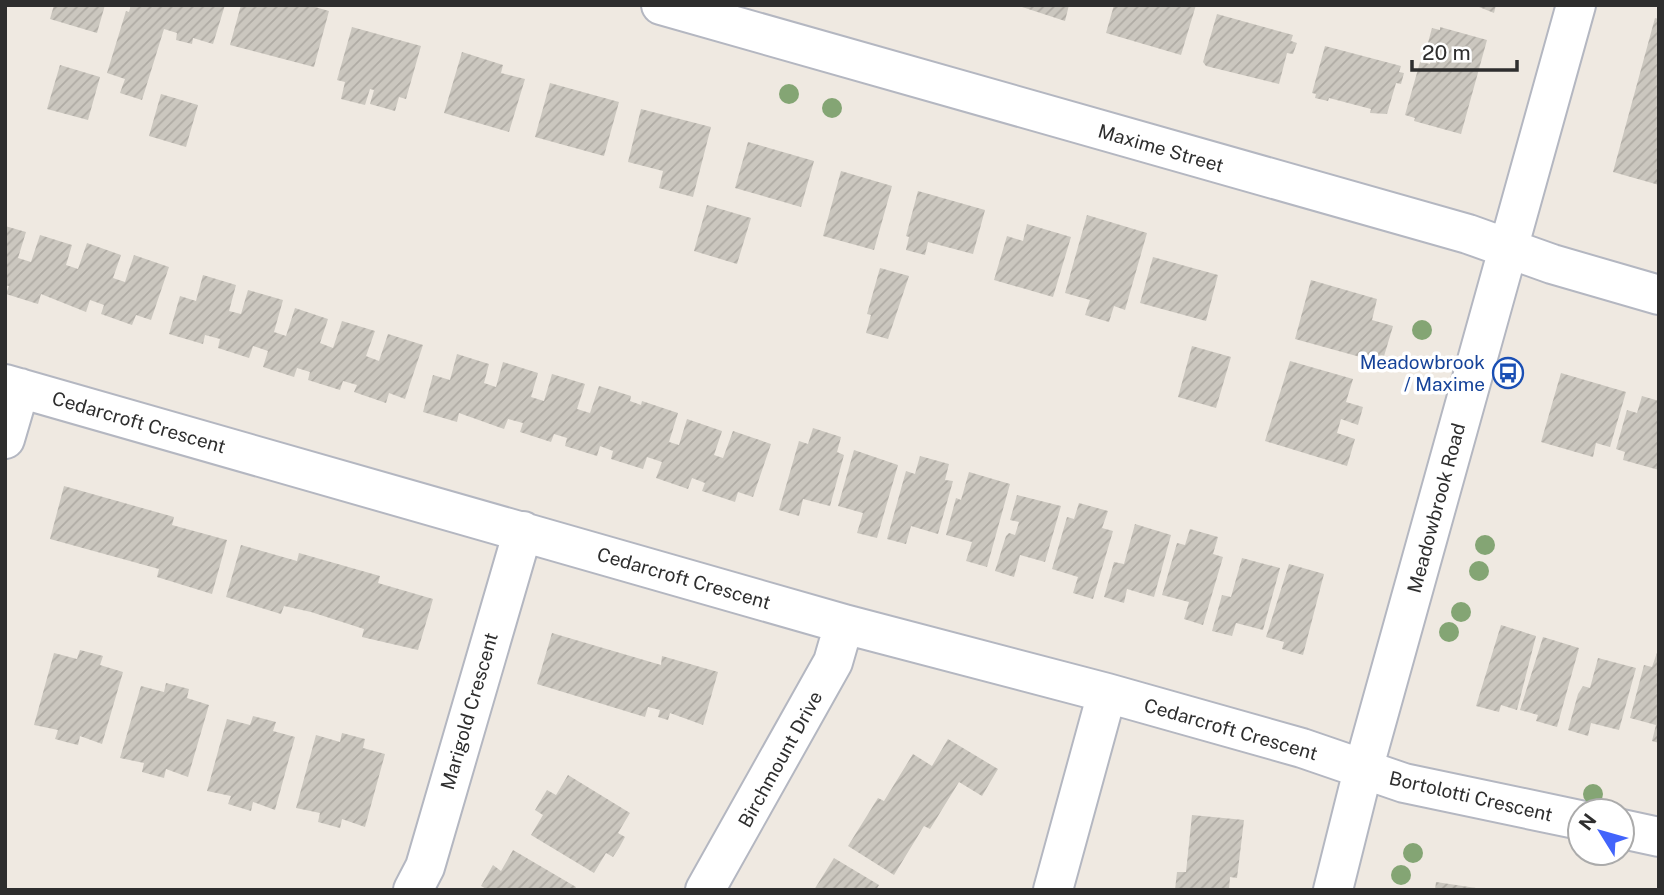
<svg xmlns="http://www.w3.org/2000/svg" width="1664" height="895" viewBox="0 0 1664 895" font-family="'Public Sans',sans-serif">
	<style>
		.building { fill: url(#building-hatch) }
		.lines { fill: none; stroke-linecap: round; stroke-linejoin: round }
		.minor-casing { stroke: #b4b7c1; stroke-width: 42 }
		.minor { stroke: #fff; stroke-width: 38 }
		.tree { fill: #84a574 }
		.labels { text-anchor: middle; stroke-width: 7; stroke-linejoin: round; paint-order: stroke }
		.street-label { font-size: 19px; fill: #2e2e2e; stroke: #fff }
		.transit-label { font-size: 19px; fill: #164399; stroke: #fff; text-anchor: end }
	</style>
	<defs>
		<pattern id="building-hatch" width="6" height="6" patternUnits="userSpaceOnUse" patternTransform="scale(1.75)"><rect width="6" height="6" fill="#cbc7bf"/><path d="M-1 1l2-2M0 6l6-6M5 7l2-2" fill="none" stroke="#afaba4"/></pattern>
	</defs>
	<rect width="100%" height="100%" fill="#efe9e1"/>
	<path class="building" d="M54,5H105L97,33L50,19Z
		M131,5H225L213,44L193,38L192,44L176,40L177,33L164,29L142,100L120,93L125,79L107,73L126,11L129,12Z
		M241,5H308L329,11L314,67L230,45Z
		M1016,5H1069L1065,21Z
		M1114,5H1196L1181,55L1106,33Z
		M1474,5H1496L1494,13Z
		M1217,14L1293,35L1291,41L1297,43L1293,54L1287,53L1279,84L1206,66L1203,62Z
		M1655,18L1659,19V185L1613,172Z
		M352,27L421,46L406,99L399,97L395,111L370,104L374,90L370,89L365,105L341,99L345,82L337,80Z
		M1440,27L1487,40L1461,134L1414,121L1415,118L1405,115L1420,62L1430,64L1433,52L1426,50L1432,28L1440,30Z
		M1325,46L1401,66L1399,72L1404,73L1401,84L1396,83L1387,114L1370,113L1371,109L1329,98L1328,101L1315,98L1316,94L1312,93Z
		M462,52L503,65L501,73L525,79L509,132L444,113Z
		M60,65L100,77L88,120L47,109Z
		M550,83L619,102L604,156L535,137Z
		M161,94L198,105L186,147L149,136Z
		M641,109L711,127L693,197L659,188L663,171L628,162Z
		M748,142L814,161L801,207L735,188Z
		M841,171L892,186L874,250L823,236Z
		M918,191L985,210L973,254L928,242L925,255L906,250L909,237L906,236Z
		M707,205L751,218L737,264L694,251Z
		M1087,215L1147,233L1125,310L1114,306L1109,322L1085,315L1090,300L1065,293Z
		M1027,224L1071,237L1053,297L994,280L1007,236L1023,241Z
		M5,226L26,232L18,258L31,262L40,235L72,245L66,265L78,269L87,243L121,255L113,278L125,282L134,255L169,267L151,320L136,315L132,325L101,314L104,305L90,300L86,312L41,294L38,304L6,294L9,286L5,285Z
		M1153,257L1218,275L1206,321L1140,303Z
		M880,268L909,276L888,339L866,333L871,315L867,314Z
		M203,275L236,285L229,311L241,314L248,290L283,300L274,332L286,336L295,308L328,319L320,343L333,348L342,321L375,331L366,356L379,361L388,334L423,345L405,399L389,393L386,403L354,392L357,385L343,381L340,390L308,380L310,372L297,368L294,377L263,367L268,351L253,346L249,358L218,348L220,339L205,335L203,344L169,334L180,296L196,301Z
		M1311,280L1377,299L1372,320L1393,326L1382,363L1295,339Z
		M1192,346L1231,357L1216,408L1178,397Z
		M457,354L489,364L484,383L496,387L503,362L538,373L531,397L544,401L552,374L585,384L577,409L590,413L599,386L631,396L630,401L641,405L642,401L678,413L669,442L679,445L687,419L722,431L714,455L723,458L733,431L771,444L753,497L738,492L735,502L702,491L705,483L692,478L688,489L656,478L662,462L647,457L643,469L611,459L613,451L600,446L597,456L565,446L567,438L554,434L551,442L520,432L523,423L508,419L504,429L459,413L457,422L423,412L433,375L450,380Z
		M1290,361L1353,379L1346,402L1363,407L1358,425L1341,419L1337,433L1355,439L1347,466L1265,441Z
		M1561,373L1626,392L1610,447L1596,443L1593,457L1541,442Z
		M1642,396L1659,401V470L1623,460L1625,452L1616,449L1627,410L1637,413Z
		M813,428L841,437L837,452L844,455L830,506L803,499L799,516L779,510L799,441L808,444Z
		M854,450L898,465L877,538L857,533L863,513L838,506Z
		M920,456L949,464L945,480L953,481L938,534L911,526L906,544L887,539L906,471L915,474Z
		M969,472L1010,484L987,567L966,561L972,542L946,535L956,498L961,500Z
		M64,486L174,517L172,525L227,540L212,594L157,577L159,569L50,539Z
		M1017,495L1061,506L1045,562L1020,555L1014,577L995,571L1006,536L1009,533L1015,535L1019,522L1010,520Z
		M1079,503L1108,511L1102,528L1113,531L1093,599L1073,593L1078,577L1052,569L1067,517L1074,519Z
		M1135,524L1171,535L1154,597L1127,589L1124,603L1104,597L1114,562L1124,564Z
		M1190,529L1218,537L1213,554L1223,557L1203,625L1184,619L1189,602L1162,595L1177,543L1185,545Z
		M241,545L297,561L299,553L380,576L378,583L433,599L418,650L362,637L364,629L311,612L284,606L281,614L226,597Z
		M1242,558L1280,568L1263,630L1236,623L1232,636L1212,631L1222,595L1231,597Z
		M1289,564L1324,574L1303,655L1282,649L1284,642L1266,637Z
		M1501,625L1536,636L1517,710L1501,705L1499,712L1476,706Z
		M552,633L661,665L662,656L718,672L703,725L670,713L668,720L658,717L660,710L648,707L645,717L537,684Z
		M1543,637L1579,648L1557,727L1536,721L1538,715L1520,710Z
		M1659,647V743L1652,741L1656,725L1630,718L1644,665L1652,667Z
		M80,650L103,656L100,665L123,672L102,744L80,736L78,745L66,742L55,739L58,730L34,725L54,653L77,659Z
		M1598,658L1636,668L1619,730L1591,723L1588,736L1568,730L1578,694L1583,686L1590,688Z
		M166,683L189,689L187,698L209,705L188,777L166,769L164,778L142,772L144,763L120,758L141,686L164,692Z
		M253,716L276,722L273,731L295,737L275,810L253,802L251,811L228,804L231,796L207,791L227,719L250,725Z
		M342,733L365,739L363,748L385,754L365,827L342,819L340,828L318,822L320,813L296,808L316,735L340,742Z
		M948,739L998,769L982,796L959,782L930,829L924,826L894,875L848,846L878,798L884,801L913,754L932,766Z
		M568,775L630,813L618,833L625,837L619,848L613,857L606,853L594,873L531,835L543,815L535,810L547,790L556,795Z
		M1192,815L1244,820L1237,878L1230,877L1229,890H1175L1177,872H1186Z
		M513,850L576,887L574,890H488L481,886L493,865L501,871Z
		M834,858L879,885L876,890H814Z
		M1436,882L1476,888V890H1435Z"/>
	<g class="lines">
		<g class="minor-casing">
			<path id="minor" d="M661,5L1468,234L1552,264L1659,295
				M5,384L844,624L1107,693L1302,748L1404,783L1580,820
				M5,439L20,388
				M1622,829L1659,837
				M413,890L425,867L523,531
				M705,890L833,662L844,624
				M1053,890L1107,693
				M1333,890L1363,770L1576,5"/>
		</g>
		<use href="#minor" class="minor"/>
	</g>
	<g class="tree">
		<circle cx="789" cy="94" r="10"/>
		<circle cx="832" cy="108" r="10"/>
		<circle cx="1422" cy="330" r="10"/>
		<circle cx="1485" cy="545" r="10"/>
		<circle cx="1479" cy="571" r="10"/>
		<circle cx="1461" cy="612" r="10"/>
		<circle cx="1449" cy="632" r="10"/>
		<circle cx="1593" cy="794" r="10"/>
		<circle cx="1413" cy="853" r="10"/>
		<circle cx="1401" cy="875" r="10"/>
	</g>
	<defs>
		<g id="bus-ring" transform="scale(1.575)"><circle r="9.5" fill="#fff" stroke="#1a4fb4" stroke-width="1.5"/><path d="M-5-6H5V4H4V6H2V4H-2V6H-4V4H-5ZM-3.5-4V0h7V-4ZM-3.5 1.2v1.5H-2V1.2ZM2 1.2v1.5H3.5V1.2Z" fill="#1a4fb4"/></g>
	</defs>
	<g fill-rule="evenodd">
		<use href="#bus-ring" x="1508" y="373"/>
	</g>
	<g class="labels">
		<g class="street-label">
			<text transform="translate(1161 148) rotate(16)" y="7">Maxime Street</text>
			<text transform="translate(139 422) rotate(16)" y="7">Cedarcroft Crescent</text>
			<text transform="translate(1436 508) rotate(-75)" y="7">Meadowbrook Road</text>
			<text transform="translate(684 578) rotate(16)" y="7">Cedarcroft Crescent</text>
			<text transform="translate(469 711) rotate(-74)" y="7">Marigold Crescent</text>
			<text transform="translate(1231 729) rotate(16)" y="7">Cedarcroft Crescent</text>
			<text transform="translate(780 759) rotate(-61)" y="7">Birchmount Drive</text>
			<text transform="translate(1471 796) rotate(13)" y="7">Bortolotti Crescent</text>
		</g>
		<g class="transit-label">
			<text x="1485" y="369">Meadowbrook<tspan x="1485" dy="22">/ Maxime</tspan></text>
		</g>
	</g>
	<rect width="1664" height="895" fill="none" stroke="#2e2e2e" stroke-width="14"/>
	<g transform="translate(1601 832) rotate(307)"><circle r="33" fill="#ffffff" stroke="#ababab" stroke-width="2"/>
	<path d="M0-5L12 26L0 18L-12 26Z" fill="#4264fb"/>
	<text y="-10" font-size="19" font-weight="bold" text-anchor="middle" fill="#2e2e2e">N</text>
	</g>
	<path d="M1412 60v10h105v-10" fill="none" stroke="#2e2e2e" stroke-width="3.5"/>
	<text x="1422" y="60" font-size="21" fill="#2e2e2e" stroke="#ffffff" stroke-width="5" paint-order="stroke">20 m</text>
</svg>
